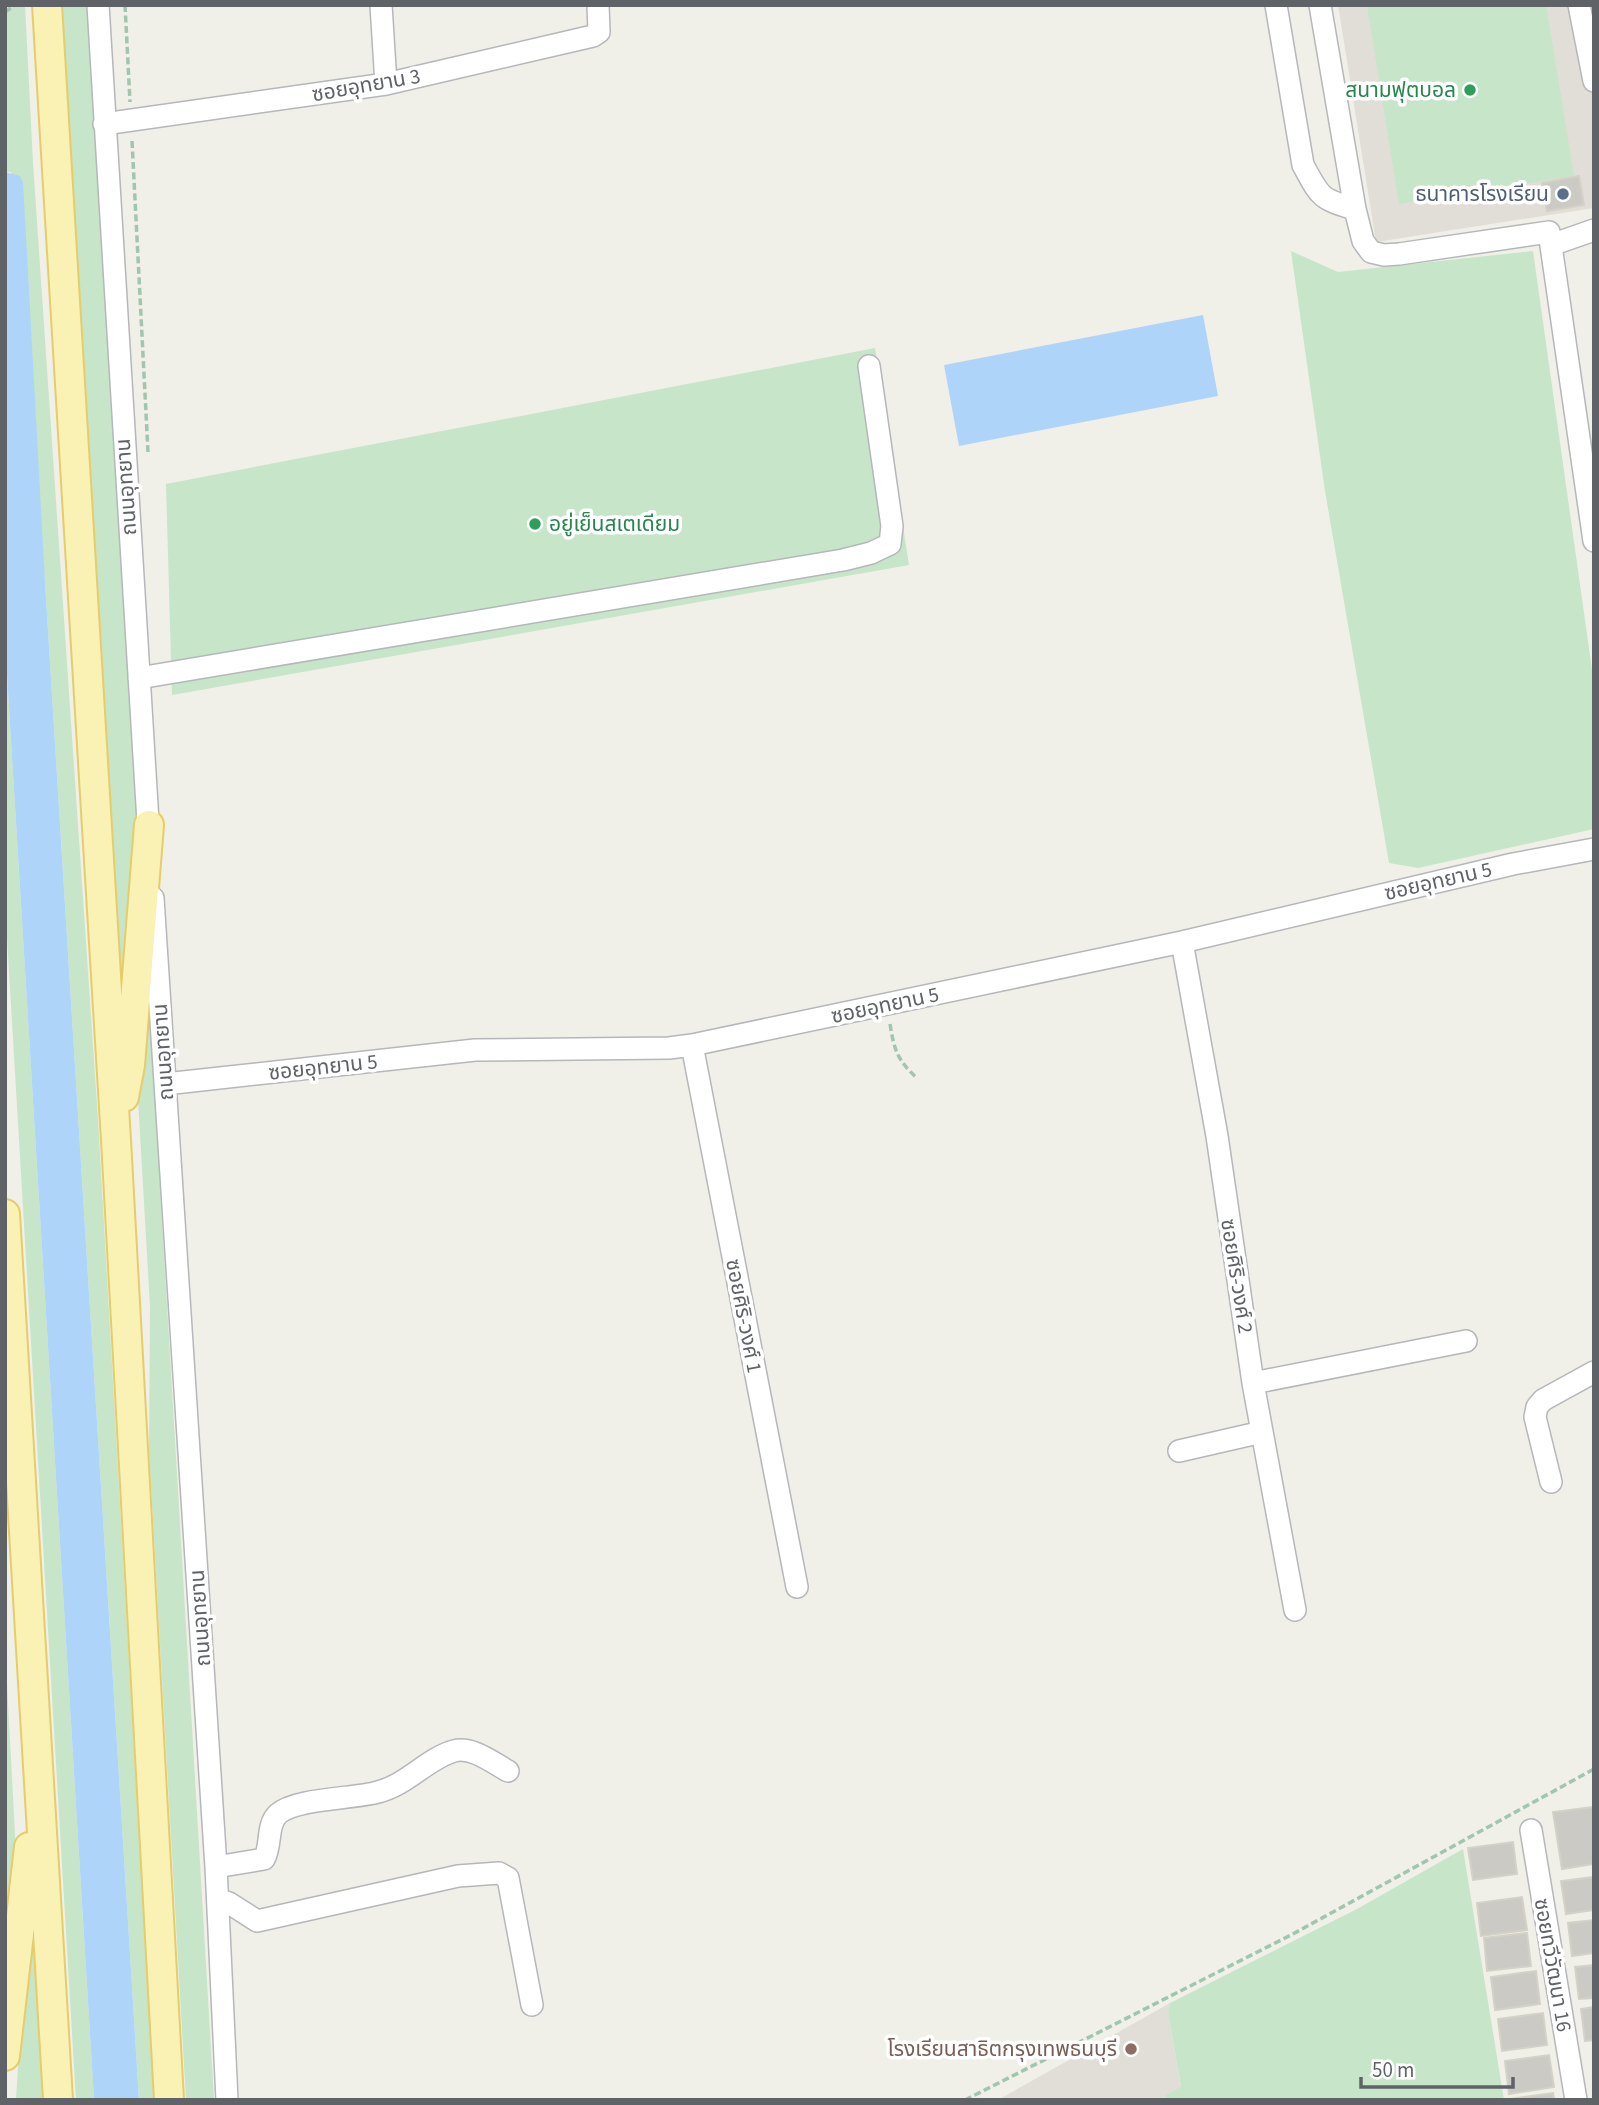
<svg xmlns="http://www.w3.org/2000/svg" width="1599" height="2105" viewBox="0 0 1599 2105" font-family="'Source Sans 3','Noto Sans Thai',sans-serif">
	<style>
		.education { fill: #e0ded6 }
		.green { fill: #c7e5c9 }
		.water { fill: #afd4f9 }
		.building { fill: #cccac4; stroke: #d4d1c7; stroke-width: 2 }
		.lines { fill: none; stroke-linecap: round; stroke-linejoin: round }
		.minor-casing { stroke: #b5b7bb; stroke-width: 24 }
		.major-casing { stroke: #e7cc6a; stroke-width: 32 }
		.path { stroke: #a0c6ae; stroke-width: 3.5; stroke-dasharray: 7 3.5; stroke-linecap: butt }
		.minor { stroke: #fff; stroke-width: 21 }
		.major { stroke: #f9f2b4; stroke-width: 28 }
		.leisure-dot { fill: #2e9e5b; stroke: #fff; stroke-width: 2.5 }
		.service-dot { fill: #5c6f8a; stroke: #fff; stroke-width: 2.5 }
		.education-dot { fill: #8d6e63; stroke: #fff; stroke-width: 2.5 }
		.labels { text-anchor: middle; stroke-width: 7; stroke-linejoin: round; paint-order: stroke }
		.street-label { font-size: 21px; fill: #5f6267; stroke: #fff }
		.leisure-label { font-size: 21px; fill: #27864d; stroke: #fff; text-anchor: end }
		.service-label { font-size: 21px; fill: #4e5e75; stroke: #fff; text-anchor: end }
		.education-label { font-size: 21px; fill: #785e54; stroke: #fff; text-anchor: end }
	</style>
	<rect width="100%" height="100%" fill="#f0efe8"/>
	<path class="education" d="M1338,5H1594V208L1376,242Z
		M1170,2003L1168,2011L1183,2100H998Z"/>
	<path class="green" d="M5,5H25L33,163L98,1119L154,2100H139L45,582L11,172H5Z
		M62,5H90L140,834L127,995L120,994Z
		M1367,5H1546L1574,176L1399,204Z
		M1291,251L1338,272L1533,251L1594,684V829L1418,868L1389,863L1325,491Z
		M875,348L909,565L172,695L166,484Z
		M5,642L94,2100H76L5,904Z
		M149,1000L214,2100H186L149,1450L150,1306L137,1082Z
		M5,1474L7,1684L16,1853L7,1948L5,1910Z
		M1463,1849L1504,2100H1166V2095L1181,2087L1168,2011L1170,2003L1357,1909Z
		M25,1950L34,1952L43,2100H16Z"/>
	<path class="water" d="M5,172L20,176L23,182L45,582L139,2100H94L5,642Z
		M1203,315L1218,396L959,446L944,365Z"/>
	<path class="building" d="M1579,176L1584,205L1547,211L1542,183Z
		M1594,1807V1864L1562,1869L1553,1812Z
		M1513,1842L1517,1874L1473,1880L1468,1848Z
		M1594,1877V1910L1566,1914L1561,1881Z
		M1522,1897L1527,1930L1481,1936L1477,1903Z
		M1594,1920V1953L1572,1956L1568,1923Z
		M1527,1933L1531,1966L1487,1971L1484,1938Z
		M1594,1965V1998L1579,1999L1575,1967Z
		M1536,1971L1540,2004L1495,2010L1491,1977Z
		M1594,2007V2040L1585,2041L1581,2009Z
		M1543,2013L1547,2045L1502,2051L1498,2019Z
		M1549,2055L1554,2087L1509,2094L1505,2061Z
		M1553,2093L1554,2100H1509V2099Z"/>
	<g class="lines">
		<g class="minor-casing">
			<path id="minor" d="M98,5L149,838
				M381,5L386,84
				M1276,5L1303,165C1320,196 1319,199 1355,209
				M1320,5L1355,209L1363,241L1371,252L1384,255L1399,254L1549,232L1594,541
				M1579,5L1594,81
				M104,124L386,84L593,36L599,32L598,5
				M1551,245L1594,230
				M139,678L843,560L871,553L890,544L892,526L869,366
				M153,898L216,1867L227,2100
				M1182,942L1217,1136L1253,1383L1295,1610
				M692,1045L797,1587
				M165,1084L475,1050L669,1048L692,1045L1182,942L1513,864L1594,849
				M1253,1383L1466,1341
				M1179,1451L1262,1432
				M1551,1482L1535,1417L1537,1407L1543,1400L1594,1372
				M1531,1830L1576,2100
				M216,1867L264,1859C272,1846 266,1825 278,1814C296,1798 354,1799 378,1792C407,1785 428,1758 454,1751C472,1746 493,1763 508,1771
				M218,1899L229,1903L257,1921L458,1876L499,1873L508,1878L532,2005"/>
		</g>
		<g class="major-casing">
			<path id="major" d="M47,5L116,1140L169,2100
				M124,1097L130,1065L149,825
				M5,1214L58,2100
				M5,2056L29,1847"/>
		</g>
		<path class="path" d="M125,5L130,102
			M5,12L15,5
			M132,141L148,452
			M890,1024C894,1049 897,1060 917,1078
			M965,2100L1291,1935L1594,1769"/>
		<use href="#minor" class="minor"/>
		<use href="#major" class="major"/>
	</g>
	<g class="leisure-dot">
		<circle cx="1470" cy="90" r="7"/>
		<circle cx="535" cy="524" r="7"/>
	</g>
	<circle class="service-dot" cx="1563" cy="194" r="7"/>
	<circle class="education-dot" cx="1131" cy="2049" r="7"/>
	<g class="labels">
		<g class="street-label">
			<text transform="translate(366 85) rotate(-10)" y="7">ซอยอุทยาน 3</text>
			<text transform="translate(126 487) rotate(-94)" y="7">ถนนอุทยาน</text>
			<text transform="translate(1438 881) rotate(-13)" y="7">ซอยอุทยาน 5</text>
			<text transform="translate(885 1005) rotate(-12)" y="7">ซอยอุทยาน 5</text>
			<text transform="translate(163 1052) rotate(-94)" y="7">ถนนอุทยาน</text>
			<text transform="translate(323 1067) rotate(-6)" y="7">ซอยอุทยาน 5</text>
			<text transform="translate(1237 1276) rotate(81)" y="7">ซอยศิริ-วงศ์ 2</text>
			<text transform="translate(744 1316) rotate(79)" y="7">ซอยศิริ-วงศ์ 1</text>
			<text transform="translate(200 1618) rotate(-94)" y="7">ถนนอุทยาน</text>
			<text transform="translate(1553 1965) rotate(80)" y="7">ซอยทวีวัฒนา 16</text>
		</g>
		<g class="leisure-label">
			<text x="1456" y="97">สนามฟุตบอล</text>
			<text x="549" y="531" text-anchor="start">อยู่เย็นสเตเดียม</text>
		</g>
		<g class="service-label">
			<text x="1549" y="201">ธนาคารโรงเรียน</text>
		</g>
		<g class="education-label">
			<text x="1117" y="2056">โรงเรียนสาธิตกรุงเทพธนบุรี</text>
		</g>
	</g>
	<rect width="1599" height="2105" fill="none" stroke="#5f6267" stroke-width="14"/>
	<path d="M1361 2077v10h152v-10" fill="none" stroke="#5f6267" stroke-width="3.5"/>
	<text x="1372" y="2077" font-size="21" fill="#5f6267" stroke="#ffffff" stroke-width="5" paint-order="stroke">50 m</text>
</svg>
